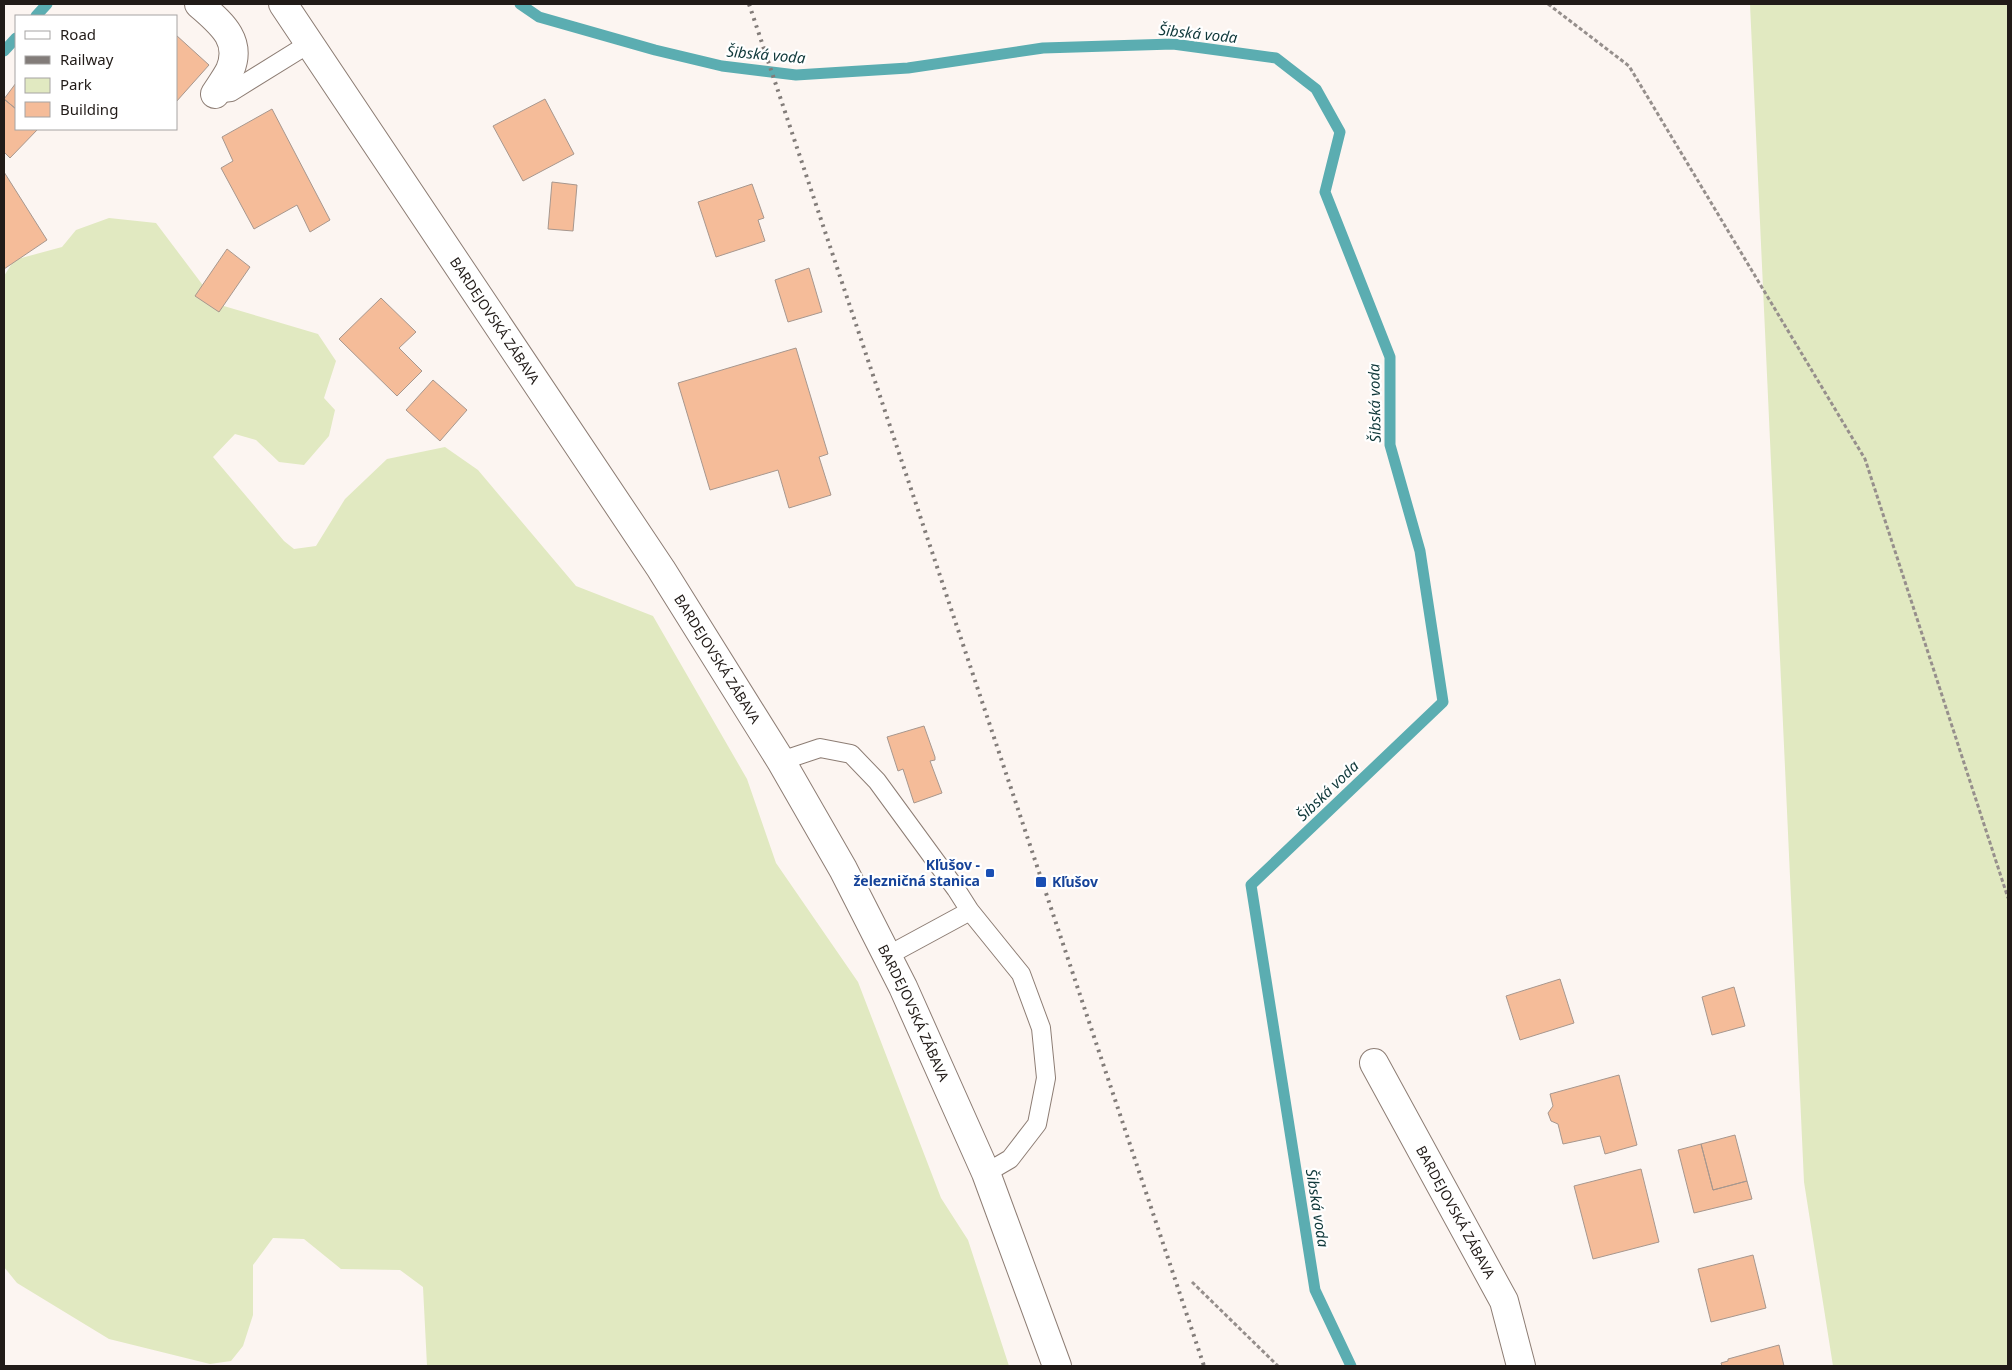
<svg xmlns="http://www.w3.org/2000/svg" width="2012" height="1370" viewBox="0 0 2012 1370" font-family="'Noto Sans',sans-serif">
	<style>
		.green { fill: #e1e9c1 }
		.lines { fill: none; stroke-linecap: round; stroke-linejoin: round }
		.stream { stroke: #5badb1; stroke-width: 11 }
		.building { fill: #f5bc99; stroke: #a7978e }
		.lane-casing { stroke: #8d7d74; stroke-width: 20 }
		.street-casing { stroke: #8d7d74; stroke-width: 30 }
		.secondary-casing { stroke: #8d7d74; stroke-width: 30 }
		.path { stroke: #968f8c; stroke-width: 3; stroke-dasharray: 4 2.5; stroke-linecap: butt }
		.lane { stroke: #fff; stroke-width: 18 }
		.street { stroke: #fff; stroke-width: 28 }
		.secondary { stroke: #fff; stroke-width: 28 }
		.rail { stroke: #827c79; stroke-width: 4; stroke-dasharray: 2.5 5; stroke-linecap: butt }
		.transit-dot { fill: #1a4fb4; stroke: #fff; stroke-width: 2 }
		.labels { text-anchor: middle; stroke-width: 4.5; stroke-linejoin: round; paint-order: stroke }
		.street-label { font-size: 14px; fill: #211b18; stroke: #fff }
		.transit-label { font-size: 14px; font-weight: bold; fill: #164399; stroke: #fff; text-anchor: end }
		.water-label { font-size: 15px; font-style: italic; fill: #0f383a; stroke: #fff }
	</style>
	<rect width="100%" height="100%" fill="#fcf5f1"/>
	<path class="green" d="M1750,4H2008V1366H1833L1804,1182Z
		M109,218L156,223L217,304L318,334L336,361L324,398L335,410L329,436L304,465L279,462L256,440L235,434L213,457L284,541L294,549L316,546L345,499L387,459L445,447L478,470L576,586L653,616L747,779L776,863L858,982L941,1198L968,1240L1009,1366H427L423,1287L400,1270L341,1269L304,1239L273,1238L253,1265V1315L243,1346L231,1361L210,1364L109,1339L17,1283L4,1267V276L14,260L62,247L76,230Z"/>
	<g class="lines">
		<path class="stream" d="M520,4L539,17L655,50L722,66L796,75L908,68L1043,48L1173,44L1276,58L1316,89L1340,132L1325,192L1390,357V445L1420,551L1443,702L1251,885L1315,1290L1351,1366
			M36,16L47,4
			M4,51L16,38"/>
	</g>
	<path class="building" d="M176,35L209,65L176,102Z
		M16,83V109L4,99Z
		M4,99L16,109V129H38L10,158L4,152Z
		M545,99L574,154L523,181L493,126Z
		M272,109L330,220L310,232L297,205L254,229L221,168L233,161L222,137Z
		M4,172L47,240L4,269Z
		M552,182L577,185L573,231L548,229Z
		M752,184L764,218L758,220L765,241L716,257L698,202Z
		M227,249L250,267L219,312L195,296Z
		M809,268L822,312L788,322L775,280Z
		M381,298L416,332L399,348L422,371L397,396L339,339Z
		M796,348L828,454L819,457L831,495L789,508L778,470L710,490L678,383Z
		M433,380L467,410L440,441L406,410Z
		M924,726L935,757V760L930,761L942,793L914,803L903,769L898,771L887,737Z
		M1560,979L1574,1023L1520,1040L1506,996Z
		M1734,987L1745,1026L1712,1035L1702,997Z
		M1619,1075L1637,1145L1605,1154L1600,1136L1563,1144L1558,1124L1551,1121L1548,1113L1553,1106L1550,1094Z
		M1735,1135L1747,1181L1713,1190L1701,1144Z
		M1701,1144L1713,1190L1747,1181L1752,1199L1694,1213L1678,1150Z
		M1641,1169L1659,1242L1593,1259L1574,1186Z
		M1753,1255L1766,1308L1711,1322L1698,1269Z
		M1779,1345L1784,1366H1722L1721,1363L1728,1361V1359Z"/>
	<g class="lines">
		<g class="lane-casing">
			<path id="lane" d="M215,94L231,92L310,43
				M781,761L820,748L851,754L877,781L956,889L970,911L1021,974L1041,1028L1046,1078L1037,1124L1010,1159L986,1173
				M887,956L970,911"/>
		</g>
		<g class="street-casing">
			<g id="street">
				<path d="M199,4C219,22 243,39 230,70C226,78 220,86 215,94"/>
				<path id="s1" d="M1374,1063L1504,1301L1521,1366"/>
			</g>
		</g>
		<g class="secondary-casing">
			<g id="secondary">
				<path id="s2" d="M283,4L661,569L781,761L843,869L903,987L986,1173L1057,1366"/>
			</g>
		</g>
		<path class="path" d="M1548,4L1629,66L1865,459L2008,898
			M1192,1282L1278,1366"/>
		<use href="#lane" class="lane"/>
		<use href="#street" class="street"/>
		<use href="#secondary" class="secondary"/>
		<path class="rail" d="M749,4L1204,1366"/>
	</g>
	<g class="transit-dot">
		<rect x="985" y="868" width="10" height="10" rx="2.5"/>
		<rect x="1035" y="876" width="12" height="12" rx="2.5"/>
	</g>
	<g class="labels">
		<g class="street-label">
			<text dy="5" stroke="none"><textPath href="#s2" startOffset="381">BARDEJOVSKÁ ZÁBAVA</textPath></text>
			<text dy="5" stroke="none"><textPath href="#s2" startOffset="786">BARDEJOVSKÁ ZÁBAVA</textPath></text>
			<text dy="5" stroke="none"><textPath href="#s2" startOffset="1191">BARDEJOVSKÁ ZÁBAVA</textPath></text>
			<text dy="5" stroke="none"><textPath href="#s1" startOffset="170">BARDEJOVSKÁ ZÁBAVA</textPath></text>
		</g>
		<g class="transit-label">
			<text x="980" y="870">Kľušov -<tspan x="980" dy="16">železničná stanica</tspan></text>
			<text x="1052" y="887" text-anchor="start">Kľušov</text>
		</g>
		<g class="water-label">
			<text transform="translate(1198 34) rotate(6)" y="5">Šibská voda</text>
			<text transform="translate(766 55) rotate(5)" y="5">Šibská voda</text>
			<text transform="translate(1375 403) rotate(-91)" y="5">Šibská voda</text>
			<text transform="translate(1328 791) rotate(-44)" y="5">Šibská voda</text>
			<text transform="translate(1317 1208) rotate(81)" y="5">Šibská voda</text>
		</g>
	</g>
	<rect width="2012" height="1370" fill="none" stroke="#211b18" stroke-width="10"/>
	<rect x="15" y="15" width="162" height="115" fill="#ffffff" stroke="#a6a4a3"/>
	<rect x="25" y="31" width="25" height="8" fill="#ffffff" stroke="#a6a4a3"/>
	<text x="60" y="40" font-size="15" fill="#211b18">Road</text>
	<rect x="25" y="56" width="25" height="8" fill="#827c79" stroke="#a6a4a3"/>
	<text x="60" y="65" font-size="15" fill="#211b18">Railway</text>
	<rect x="25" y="78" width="25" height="15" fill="#e1e9c1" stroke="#a6a4a3"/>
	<text x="60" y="90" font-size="15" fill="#211b18">Park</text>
	<rect x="25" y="102" width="25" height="15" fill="#f5bc99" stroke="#a6a4a3"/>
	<text x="60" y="115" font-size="15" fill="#211b18">Building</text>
</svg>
